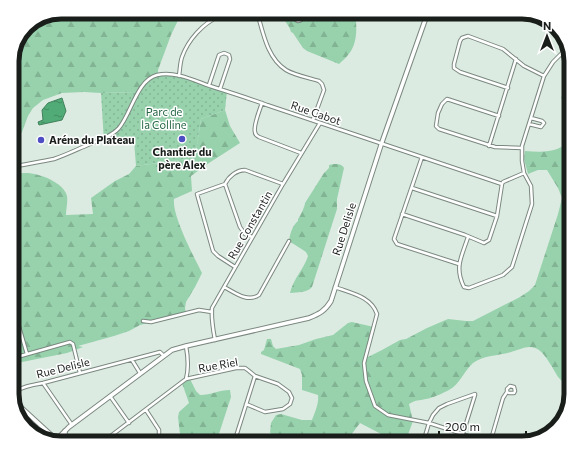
<svg xmlns="http://www.w3.org/2000/svg" width="583" height="455" viewBox="0 0 583 455" font-family="Commissioner,sans-serif">
	<style>
		.forest { fill: url(#forest-firs) }
		.park { fill: url(#park-dots) }
		.water { fill: url(#water-ripples); stroke: #40815b }
		.lines { fill: none; stroke-linecap: round; stroke-linejoin: round }
		.street-casing { stroke: #7b8880; stroke-width: 4.5 }
		.secondary-casing { stroke: #7b8880; stroke-width: 5.5 }
		.primary-casing { stroke: #7b8880; stroke-width: 5.5 }
		.street { stroke: #fff; stroke-width: 2.5 }
		.secondary { stroke: #fff; stroke-width: 3.5 }
		.primary { stroke: #fff; stroke-width: 3.5 }
		.poi-dot { fill: #4d4ec4; stroke: #fff; stroke-width: 1.5 }
		.labels { text-anchor: middle; stroke-width: 3; stroke-linejoin: round; paint-order: stroke }
		.park-label { font-size: 11px; fill: #246542; stroke: #fff }
		.street-label { font-size: 11px; fill: #191e1b; stroke: #fff }
		.poi-label { font-size: 11px; font-weight: bold; fill: #191e1b; stroke: #fff; text-anchor: start }
		.rim { fill: none; stroke: #191e1b; stroke-width: 5 }
	</style>
	<defs>
		<pattern id="forest-firs" width="22" height="20" patternUnits="userSpaceOnUse"><rect width="22" height="20" fill="#97d2ad"/><path d="M5 1l3.5 6h-7zM16 11l3.5 6h-7z" fill="#82b494"/></pattern>
		<pattern id="park-dots" width="8" height="8" patternUnits="userSpaceOnUse"><rect width="8" height="8" fill="#97d2ad"/><path d="M2 2h.1M6 6h.1" fill="none" stroke="#82b494" stroke-width="1.8" stroke-linecap="round"/></pattern>
		<pattern id="water-ripples" width="26" height="14" patternUnits="userSpaceOnUse"><rect width="26" height="14" fill="#51ab77"/><path d="M2 4q2-2 4 0t4 0M15 11q2-2 4 0t4 0" fill="none" stroke="#428b61"/></pattern>
	</defs>
	<rect width="100%" height="100%" fill="#dcebe1"/>
	<path class="forest" d="M61,12H182L171,35L158,70V75L138,92L101,93L84,92L62,93L43,100L33,108L28,116L22,132L16,139L12,140V75L14,68L12,64V57L28,24Z
		M287,12H355C357,26 358,44 348,55C346,58 342,61 339,64L307,51L303,48L293,33L291,32C290,27 285,21 282,17Z
		M571,77V111L569,107L567,106L561,98Z
		M225,110L230,126L240,143L209,163L191,176L192,191L174,199C172,216 194,257 202,273L195,287L186,302L185,308L186,313L140,325L129,331L114,336L78,346L83,347L67,353L12,364V175C16,174 20,173 24,173C37,172 64,182 67,196C68,202 66,209 66,215L93,214L91,198L115,181L129,174L136,166L195,158L201,119Z
		M571,137V337L566,345V349L567,353L571,359V388C567,385 562,382 559,378C553,370 545,351 535,348C527,345 519,350 511,352C499,356 484,355 473,363C464,371 460,384 449,390C443,393 433,398 426,399C418,401 417,399 409,404L413,421L405,443H375L381,434L360,423L348,439L347,443H289L270,433L271,423L276,415L281,414L302,420H312C315,412 319,404 318,395L302,390V375L300,369L261,354V352L264,350L267,339H271L273,346L276,349L299,345L316,339L333,335L348,323L352,322L374,327L367,356L368,357L382,350L400,340L406,339L427,328L448,319L466,321H473L520,297L529,291L535,285L558,214L562,198L558,188L547,170H538L528,174L524,159L525,151C542,152 561,154 571,137Z
		M334,164C338,164 342,164 344,168L337,199V209L312,287C307,293 298,292 290,293C293,279 304,269 308,256L306,252L289,241C290,234 292,226 298,221V219C300,217 305,206 305,203L324,173L329,168V165Z
		M187,379H190L196,391L200,395C211,395 219,390 230,390L231,397L216,443H181L178,417L179,412L189,403L182,383Z"/>
	<path class="park" d="M158,75L179,76L227,91L225,110L201,119L195,158L136,166L134,140L104,142L101,93L138,92L151,78Z"/>
	<path class="water" d="M62,98L66,111L62,120L39,125L38,122L43,120L42,110L48,103Z"/>
	<g class="lines">
		<g class="street-casing">
			<path id="street" d="M257,12C263,32 267,58 286,70C294,75 309,78 319,81L322,84L324,90L313,120
				M290,12L296,20L298,21L301,20L302,17L301,12
				M292,14L295,12
				M556,28L555,32L561,39
				M179,76C180,69 180,63 182,57C188,40 203,23 220,16C225,15 230,13 235,12
				M209,85L219,55L224,53L229,55L230,59L220,89
				M508,88L460,72L454,68V64L460,41L462,38L468,36L503,49L524,66L544,76
				M262,103C260,109 253,126 255,132C255,134 257,136 259,137L301,153
				M499,116L447,99L442,104L438,113L436,126L439,129L495,147L522,148
				M529,124L541,127L544,123L542,121L531,118
				M489,146L516,59
				M422,157L394,239L397,244L459,264
				M12,167C26,164 40,162 54,159C66,155 78,149 90,144C100,140 112,136 119,128C131,114 137,80 157,75C175,71 193,80 210,86C229,92 248,98 267,105C345,131 424,158 502,184
				M225,184L197,194L213,251L218,256L235,267
				M225,184C229,176 237,170 245,170L283,184
				M225,184L240,227L245,234L252,237
				M502,184L503,182L524,173
				M412,188L497,216
				M402,214L465,235L484,243L489,240L497,216L502,184
				M468,237C462,256 454,267 464,287L469,288L503,275L512,267L532,204L531,186L524,173L522,161V146L544,76L553,62L566,49
				M224,287C234,292 247,303 259,295L289,241
				M335,287C350,293 371,296 377,314L364,363L366,381L375,406L388,415L429,423L463,434L487,443
				M15,313L27,354
				M143,321L151,322L199,310L212,312
				M215,340C213,329 211,319 212,308L283,184L320,123
				M186,346C188,357 189,368 186,379
				M17,357L70,342L73,344L80,373
				M132,360L140,373
				M43,383L72,425
				M12,393C21,387 32,385 43,383L160,352L164,356
				M110,396L129,423
				M146,410L159,430V443
				M107,443V441L108,438L186,379L236,368H245L249,371L255,376L278,384L289,392L292,398L290,404L283,409L265,412L246,404
				M234,443L255,376
				M423,443L429,423L433,415L439,408L447,404L475,394
				M460,443L475,395
				M490,443L503,398L507,392V389L510,386L514,387L515,391L514,393H509L507,392"/>
		</g>
		<g class="secondary-casing">
			<path id="secondary" d="M55,441L69,427L168,353L172,350L186,346L309,318C319,314 325,311 331,301L382,142L428,12"/>
		</g>
		<g class="primary-casing">
			<path id="primary" d="M13,400L60,443
				M20,413L47,438
				M65,443V431"/>
		</g>
		<use href="#street" class="street"/>
		<use href="#secondary" class="secondary"/>
		<use href="#primary" class="primary"/>
	</g>
	<g class="poi-dot">
		<circle cx="182" cy="139" r="4"/>
		<circle cx="41" cy="140" r="4"/>
	</g>
	<g class="labels">
		<g class="park-label">
			<text x="164" y="116">Parc de<tspan x="164" dy="13">la Colline</tspan></text>
		</g>
		<g class="street-label">
			<text transform="translate(316 113) rotate(19)" y="4">Rue Cabot</text>
			<text transform="translate(250 225) rotate(-60)" y="4">Rue Constantin</text>
			<text transform="translate(344 229) rotate(-72)" y="4">Rue Delisle</text>
			<text transform="translate(218 365) rotate(-10)" y="4">Rue Riel</text>
			<text transform="translate(63 368) rotate(-14)" y="4">Rue Delisle</text>
		</g>
		<g class="poi-label">
			<text x="49" y="144">Aréna du Plateau</text>
			<text x="182" y="156" text-anchor="middle">Chantier du<tspan x="182" dy="13">père Alex</tspan></text>
		</g>
	</g>
	<path d="M0 0H583V455H0ZM61 19H522A42 42 0 0 1 564 61V394A42 42 0 0 1 522 436H61A42 42 0 0 1 19 394V61A42 42 0 0 1 61 19Z" fill="#fff" fill-rule="evenodd"/>
	<path class="rim" d="M61 19H522A42 42 0 0 1 564 61V394A42 42 0 0 1 522 436H61A42 42 0 0 1 19 394V61A42 42 0 0 1 61 19Z"/>
	<g transform="translate(547 36)" stroke="#ffffff" stroke-width="3" paint-order="stroke">
	<path d="M0-3L7 15L0 10L-7 15Z" fill="#191e1b"/>
	<text y="-6" font-size="11" font-weight="bold" text-anchor="middle" fill="#191e1b">N</text>
	</g>
	<path d="M439 431v6h87v-6" fill="none" stroke="#191e1b" stroke-width="2"/>
	<text x="445" y="431" font-size="12" fill="#191e1b" stroke="#ffffff" stroke-width="3" paint-order="stroke">200 m</text>
</svg>
